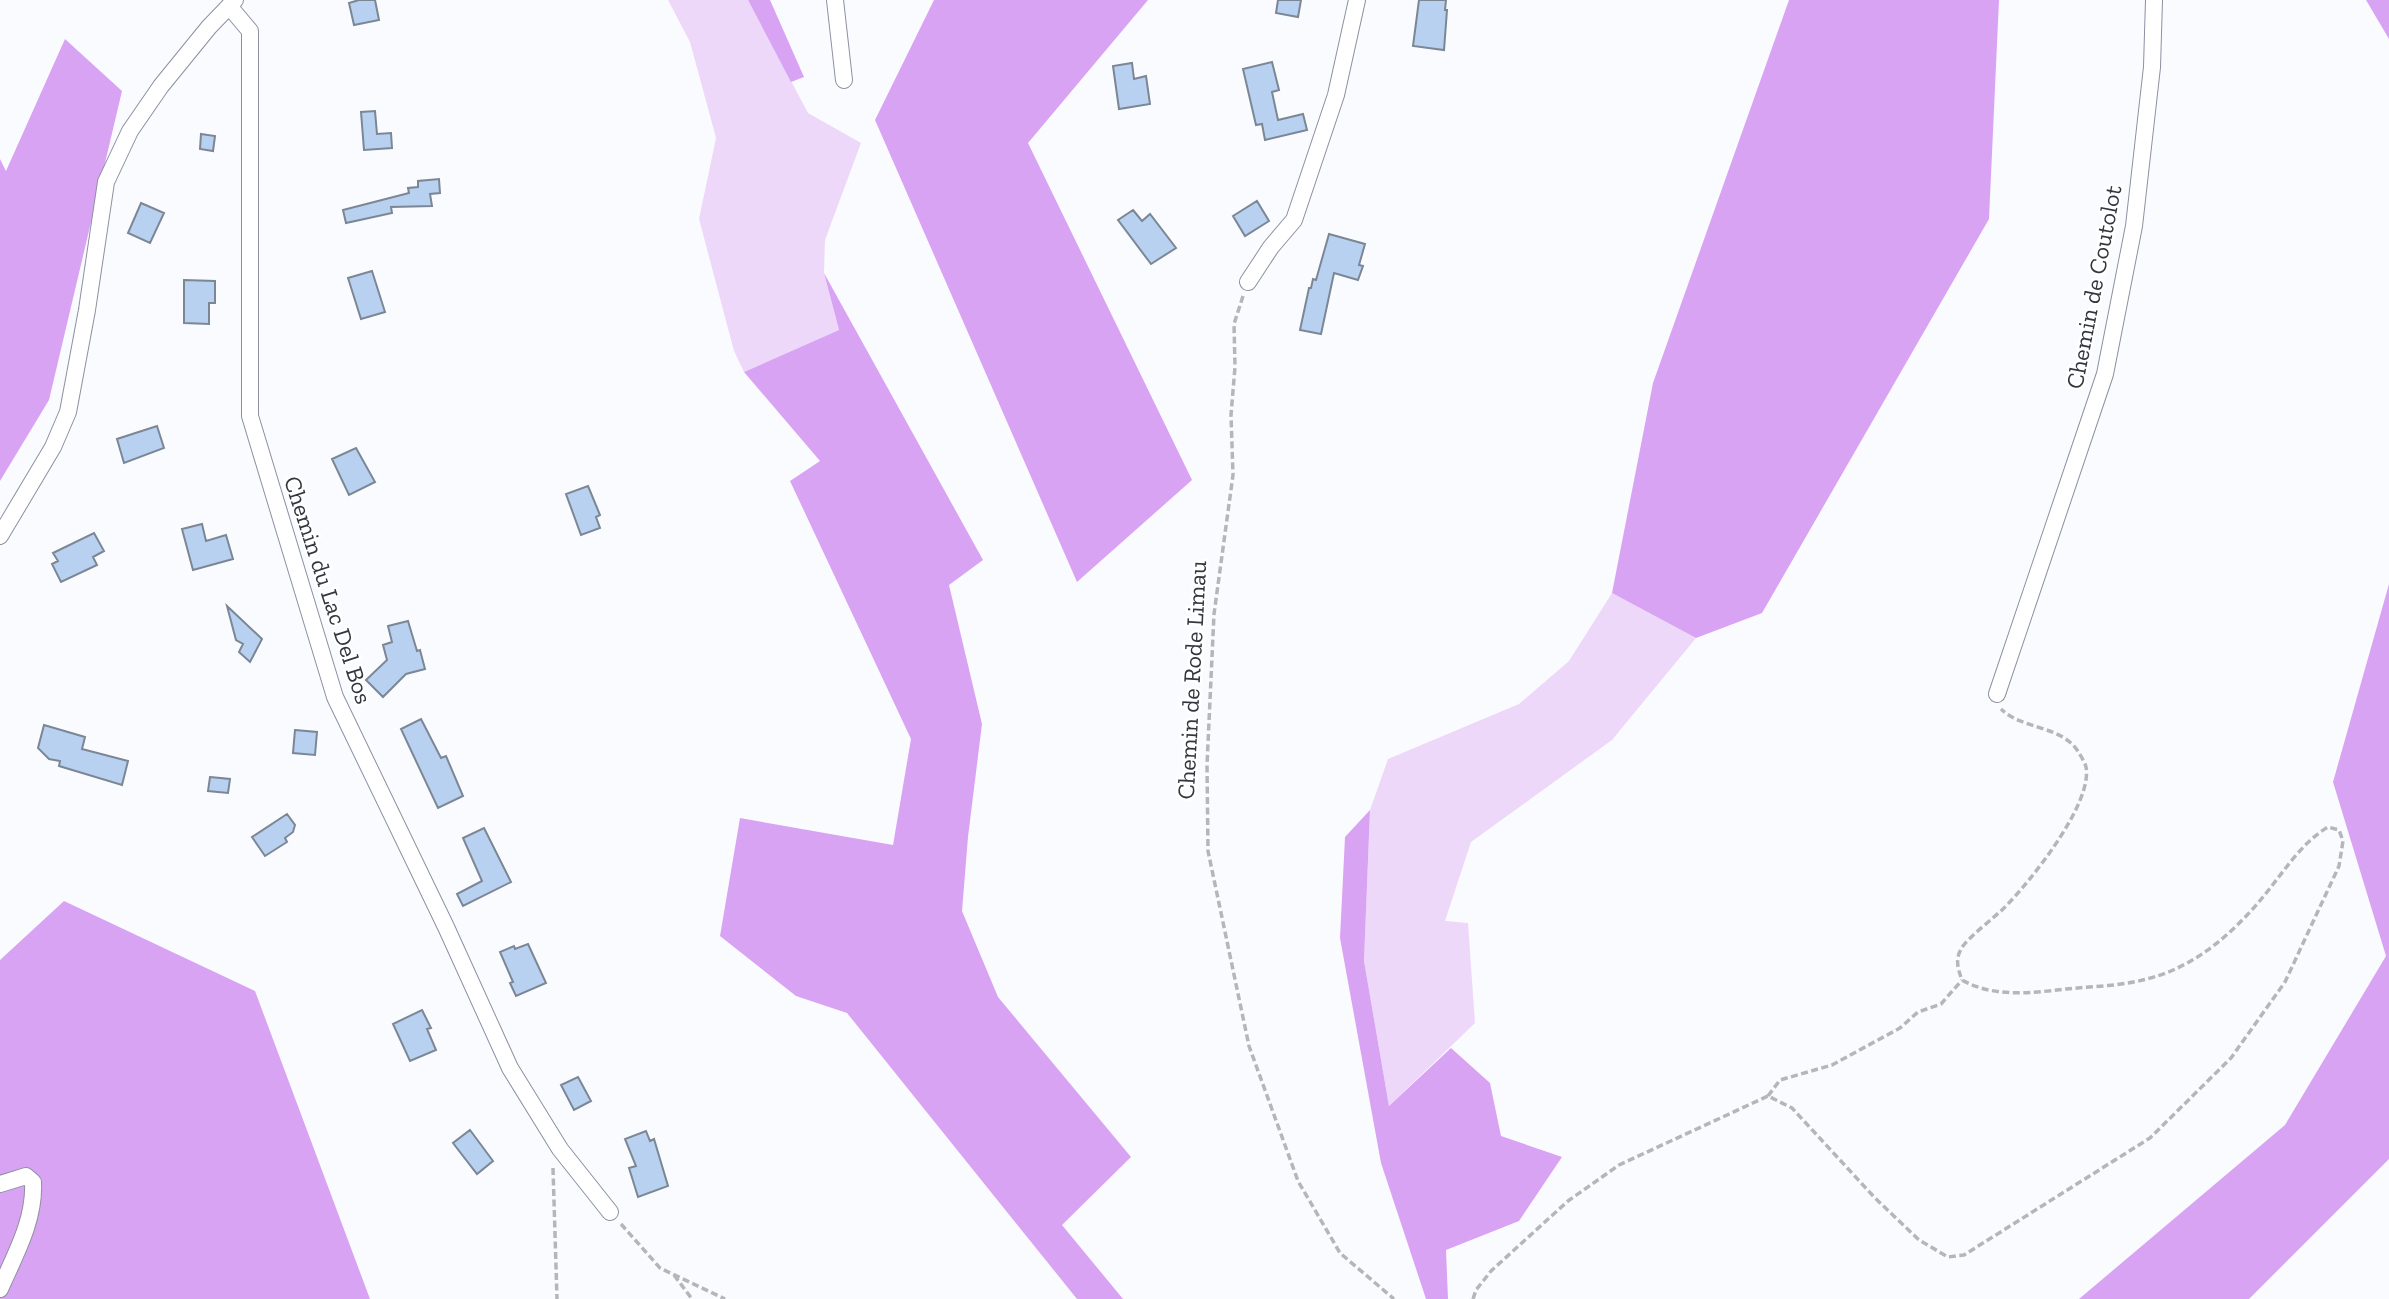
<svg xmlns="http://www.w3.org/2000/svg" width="2389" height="1299" viewBox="0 0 2389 1299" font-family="'Zilla Slab',serif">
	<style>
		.green { fill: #eed8f9 }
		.forest { fill: #d9a3f4 }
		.building { fill: #b9d1f0; stroke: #7b8795; stroke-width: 2 }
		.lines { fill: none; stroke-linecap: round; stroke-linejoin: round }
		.street-casing { stroke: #8c90a1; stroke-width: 18 }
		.path { stroke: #b5b6bb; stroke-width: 3.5; stroke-dasharray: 7 3.5; stroke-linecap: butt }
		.street { stroke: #fff; stroke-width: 16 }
		.labels { text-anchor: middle; stroke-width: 5; stroke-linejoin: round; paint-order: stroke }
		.street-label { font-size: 24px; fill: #34363d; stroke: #fff }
	</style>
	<rect width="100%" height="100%" fill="#fafbff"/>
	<path class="green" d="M668,0H748L808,113L861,143L825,240L824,273L839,330L744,372L734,351L699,219L716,138L690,42Z
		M1612,593L1696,638L1612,740L1471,842L1445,921L1468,923L1475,1023L1389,1106L1364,961L1370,810L1388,759L1519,704L1569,661Z"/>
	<path class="forest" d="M748,0H770L804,77L791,82Z
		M934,0H1148L1028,143L1192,480L1077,582L875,120Z
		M1789,0H1999L1989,219L1762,613L1696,638L1612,593L1653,383Z
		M2366,0H2389V39Z
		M65,39L122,91L49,400L0,481V159L6,171Z
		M824,273L983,560L949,585L982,724L968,837L962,911L998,997L1131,1157L1062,1225L1123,1299H1077L847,1013L796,996L720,936L740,818L893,845L911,739L790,481L820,461L744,372L839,330Z
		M2389,584V1159L2249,1299H2079L2285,1125L2386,956L2333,782Z
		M1370,810L1364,961L1389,1106L1451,1048L1490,1083L1501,1136L1562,1157L1519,1221L1446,1250L1448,1299H1426L1381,1163L1340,938L1345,837Z
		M64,901L255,991L370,1299H0V960Z"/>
	<path class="building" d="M359,0H375L379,20L354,25L349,3Z
		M1278,0H1301L1298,17L1276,13Z
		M1419,0H1446L1445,10H1447L1444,50L1413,46Z
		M1272,62L1279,90L1272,92L1278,120L1303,114L1307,130L1265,140L1262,124L1256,125L1243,69Z
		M1132,63L1134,79L1146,76L1150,104L1119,109L1113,66Z
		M375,111L377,134L391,133L392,148L364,150L361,112Z
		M201,134L215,136L213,151L200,149Z
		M439,179L440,193L430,194L432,206L391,207L392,213L346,223L343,210L409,193L408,188L418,187V181Z
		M1257,201L1269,221L1245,236L1233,216Z
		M141,203L164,213L150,243L128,233Z
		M1133,210L1142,221L1150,214L1176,248L1151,264L1118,220Z
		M1329,234L1365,244L1359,265L1363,266L1358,280L1334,273L1321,334L1300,330L1309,288H1311L1313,279L1316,280Z
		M372,271L385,312L361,319L348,278Z
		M184,280L215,281V303H209V324L184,323Z
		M157,426L164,448L124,463L117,439Z
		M356,448L375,482L349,495L332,459Z
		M588,486L600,515L596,517L600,528L581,535L566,494Z
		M202,524L206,541L226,535L233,559L193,570L182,529Z
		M94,533L104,551L93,557L97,565L61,582L52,564L58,561L53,553Z
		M227,606L262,639L250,662L239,652L243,644L236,640Z
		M408,621L417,651L420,650L425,669L406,674L383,697L366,680L387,660L383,645L392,642L388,626Z
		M421,719L441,758L446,756L463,796L438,808L401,729Z
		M44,725L85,737L82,749L128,761L122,785L59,766L60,761L49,759L38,748Z
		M295,730L317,732L315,755L293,753Z
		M210,777L230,779L228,793L208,791Z
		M287,814L295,825L293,832L285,838L287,842L265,856L252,837Z
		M484,828L511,882L463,906L457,894L482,881L463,838Z
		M528,944L546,983L516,996L510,983L513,982L500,952L514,946L515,949Z
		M422,1010L431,1028L427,1029L436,1050L410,1061L393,1024Z
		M578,1077L591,1101L574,1110L561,1085Z
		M470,1130L493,1161L477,1174L453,1143Z
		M646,1131L650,1141L654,1139L668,1186L638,1197L629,1168L636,1166L625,1139Z"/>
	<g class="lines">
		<g class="street-casing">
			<path id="street" d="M835,0L844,80
				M229,6L250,31V416L335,697L446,927L510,1068L560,1149L610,1212
				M1248,282L1271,247L1294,220L1336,95L1357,0
				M0,536L53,447L68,412L87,310L106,182L130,131L161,86L209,27L235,0
				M1997,694L2105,374L2134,226L2152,67L2154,0
				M0,1184L26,1176L33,1182C35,1220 15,1255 0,1289"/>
		</g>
		<path class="path" d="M1243,296L1234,324L1235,367L1231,415L1233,475L1214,614L1207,765L1208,851L1249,1046L1298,1181L1340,1253L1394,1299
			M1768,1096L1780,1080L1832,1065L1900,1028L1918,1012L1941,1004L1962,980
			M553,1168L557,1299
			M621,1224L660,1268L725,1299
			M674,1275L692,1299
			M1473,1299L1476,1290L1491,1271L1568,1201L1619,1165L1768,1096L1792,1108L1875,1198L1919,1240L1948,1257L1964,1255L2150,1138L2231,1058L2285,982L2339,866L2343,841L2339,830L2328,827C2301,843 2283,873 2263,897C2235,931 2199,963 2157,976C2128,986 2096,986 2066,989C2031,993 1994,998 1962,980C1958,969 1955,960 1961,949C1967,938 1994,918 2004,908C2029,883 2093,804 2086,767C2085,763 2081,756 2079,753C2063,725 2022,730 2001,709"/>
		<use href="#street" class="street"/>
	</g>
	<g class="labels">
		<g class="street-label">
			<text transform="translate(2094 287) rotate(-79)" y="8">Chemin de Coutolot</text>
			<text transform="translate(328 590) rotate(72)" y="8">Chemin du Lac Del Bos</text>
			<text transform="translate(1192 680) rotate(-87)" y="8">Chemin de Rode Limau</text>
		</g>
	</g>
</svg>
